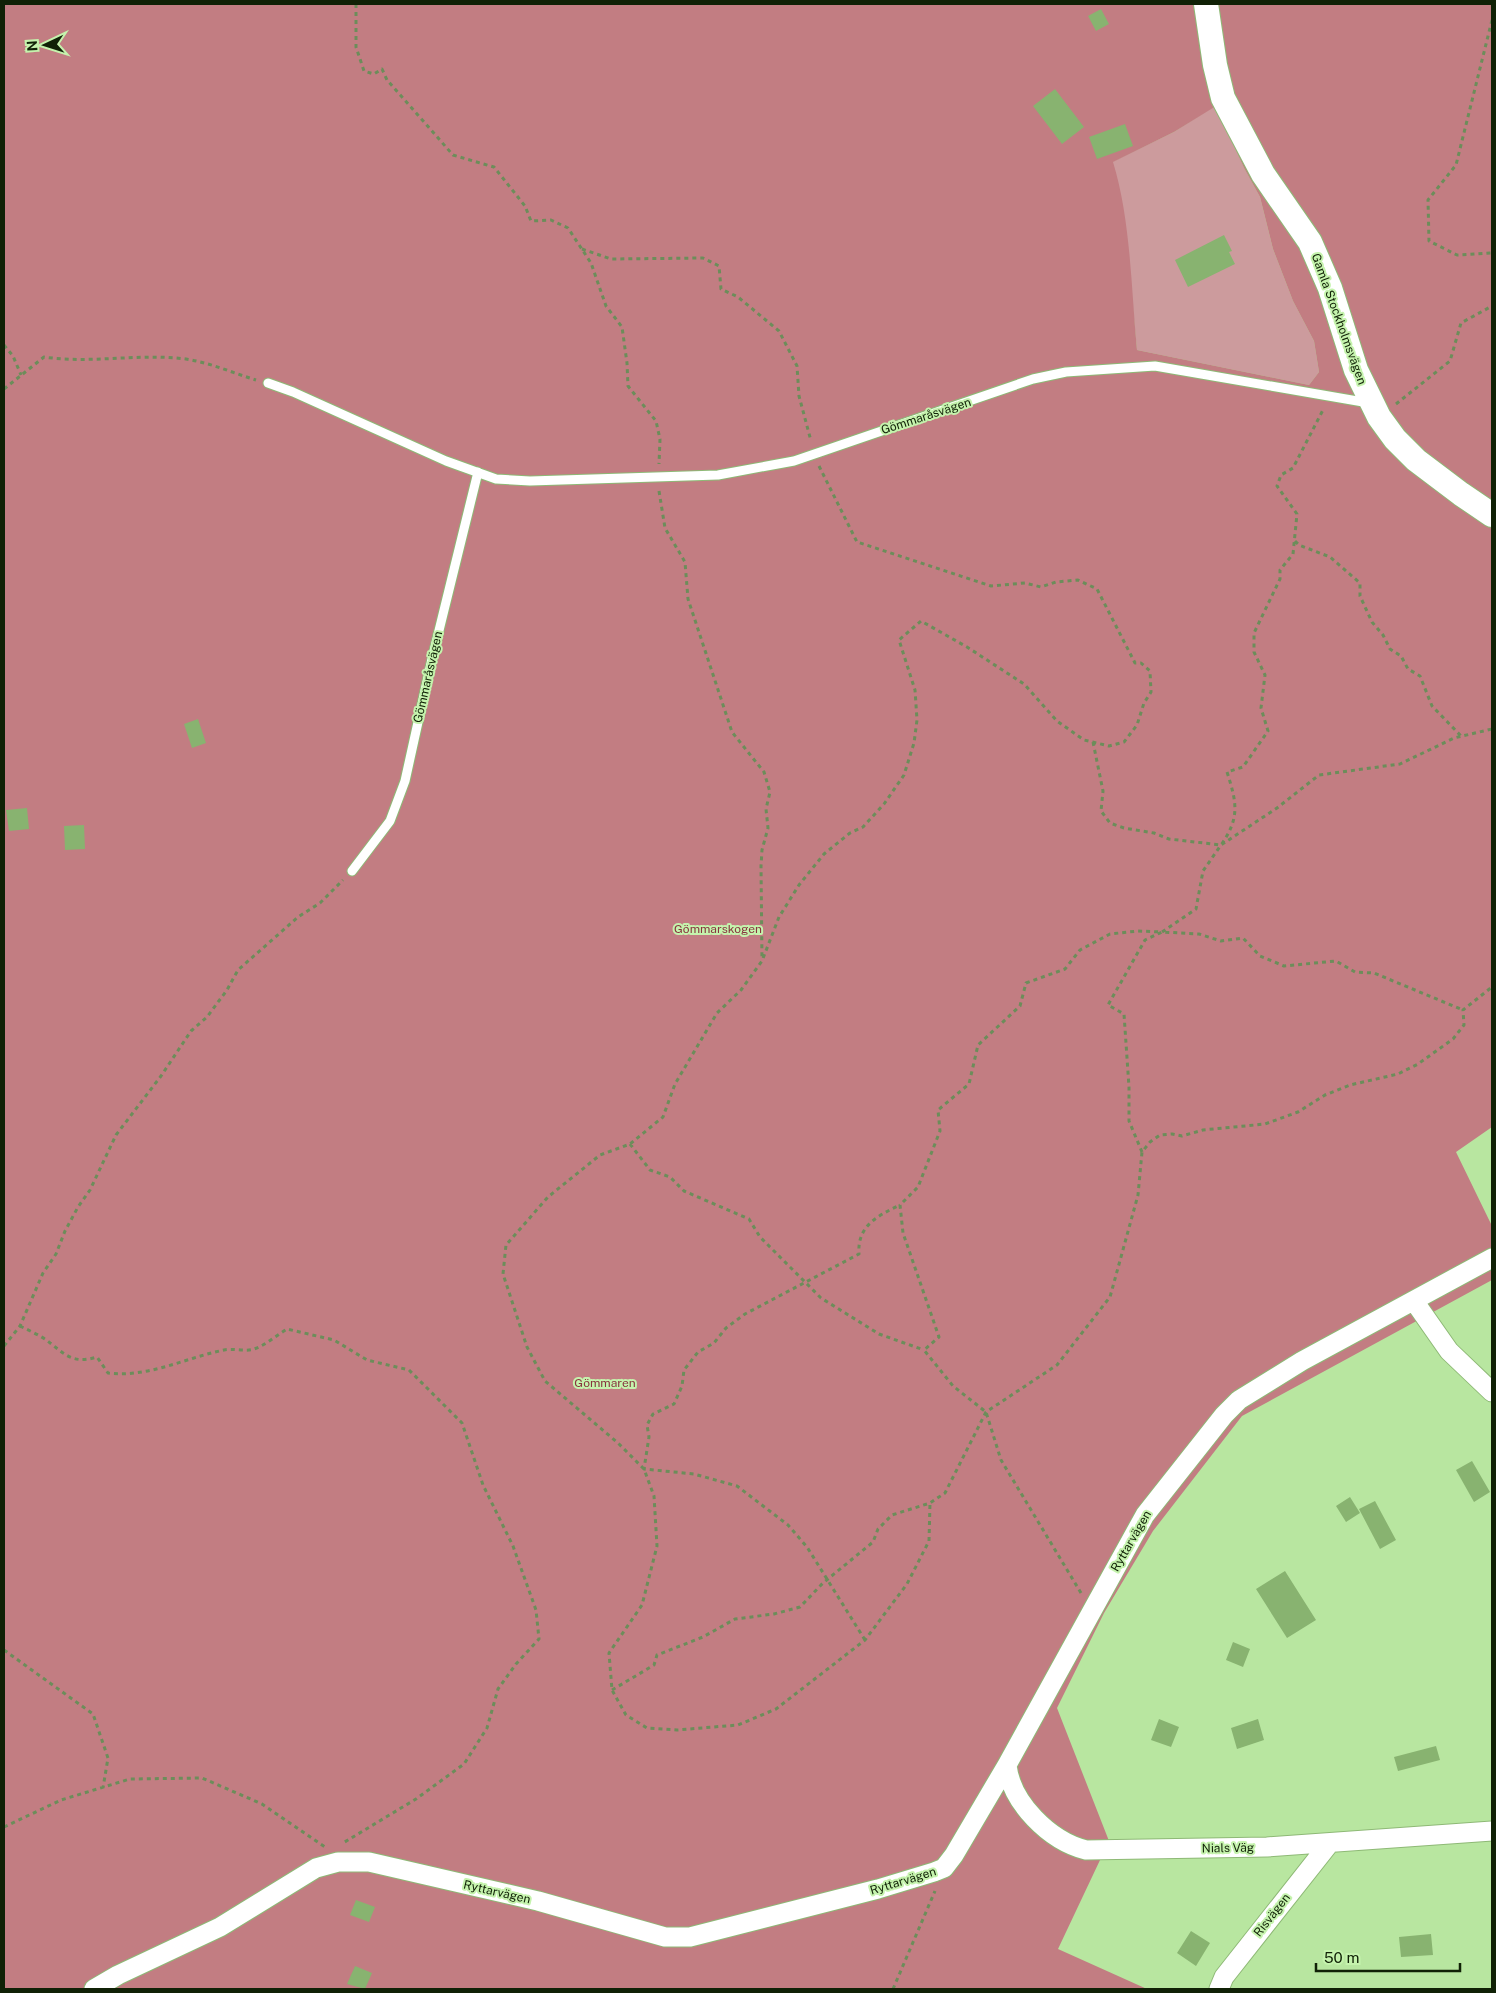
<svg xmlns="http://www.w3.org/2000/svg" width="1496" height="1993" viewBox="0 0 1496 1993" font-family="'Public Sans',sans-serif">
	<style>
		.green { fill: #cc9b9d }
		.forest { fill: #c27d82; fill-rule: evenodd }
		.building { fill: #88b370 }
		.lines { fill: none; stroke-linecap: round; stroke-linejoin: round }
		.service-casing { stroke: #8eb976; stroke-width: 11 }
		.minor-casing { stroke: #8eb976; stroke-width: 21 }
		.tertiary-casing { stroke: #8eb976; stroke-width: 26 }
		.path { stroke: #6c8d5a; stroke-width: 3; stroke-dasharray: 4 4; stroke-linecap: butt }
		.service { stroke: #fff; stroke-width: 9 }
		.minor { stroke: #fff; stroke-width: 19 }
		.tertiary { stroke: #fff; stroke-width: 24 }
		.labels { text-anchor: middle; stroke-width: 4; stroke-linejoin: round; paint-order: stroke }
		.street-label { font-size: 12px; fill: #102106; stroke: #c5f3ad }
		.park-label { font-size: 12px; fill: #87333e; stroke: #c5f3ad }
	</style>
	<rect width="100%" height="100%" fill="#b8e6a0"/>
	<path class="green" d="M1216,105L1244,168L1260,197L1273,249L1293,301L1314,341L1319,372L1309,385L1137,350L1126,236L1112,162L1174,132Z"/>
	<path class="forest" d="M4,4H1492V1127L1456,1152L1492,1226V1280L1242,1416L1153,1531L1104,1613L1057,1708L1109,1841L1058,1949L1147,1989H4ZM1216,106L1244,168L1260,197L1273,249L1293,301L1314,341L1319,372L1309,385L1137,350C1131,288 1131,221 1113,162L1174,132Z"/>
	<path class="building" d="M1101,9L1109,24L1096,31L1088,16Z
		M1055,89L1084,127L1062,144L1033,106Z
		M1125,124L1133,146L1097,159L1089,137Z
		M1224,235L1232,251L1229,252L1235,264L1188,287L1175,260Z
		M198,719L206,743L192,748L184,724Z
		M27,808L29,829L9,831L6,810Z
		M84,825L85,849L65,850L64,826Z
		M1472,1461L1490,1492L1474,1502L1456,1470Z
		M1350,1497L1360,1513L1346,1522L1336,1506Z
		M1375,1501L1396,1540L1380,1549L1359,1509Z
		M1285,1571L1316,1620L1287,1638L1256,1589Z
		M1233,1642L1250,1649L1243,1667L1226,1660Z
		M1159,1719L1179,1727L1171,1747L1151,1740Z
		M1258,1719L1264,1740L1237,1749L1231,1728Z
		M1436,1746L1440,1760L1398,1771L1394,1757Z
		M356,1900L375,1907L369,1922L350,1915Z
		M1191,1931L1210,1943L1196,1966L1177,1953Z
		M1431,1934L1433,1955L1401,1957L1399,1937Z
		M355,1966L372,1973L365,1989L347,1984Z"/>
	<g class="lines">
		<g class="service-casing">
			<path id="service" d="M268,383L293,392L446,461L496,479L530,481L718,475L794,461L1033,379L1066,372L1155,366L1369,403
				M352,871L390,821L405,781L432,659L478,472"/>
		</g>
		<g class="minor-casing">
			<path id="minor" d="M1414,1301L1449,1351L1492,1392
				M1007,1765C1011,1803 1050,1841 1086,1850L1267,1847L1492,1831
				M94,1989L118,1975L220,1927L316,1868L338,1862H369L538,1901L665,1937H690L878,1889L934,1872L944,1868L954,1855L1007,1765L1145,1515L1224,1415L1239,1400L1302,1361L1492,1258
				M1219,1989L1224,1977L1329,1844"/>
		</g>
		<g class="tertiary-casing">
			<path id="tertiary" d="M1206,4L1215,65L1223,98L1263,174L1310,242L1330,288L1356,370L1379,417L1395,439L1416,460L1461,494L1492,515"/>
		</g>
		<path class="path" d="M356,4V47L364,71L374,74L382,69L387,80L453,155L494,167L525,206L531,221L551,220L568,228L591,263L606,306L622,327L627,363L628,386L656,421L660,439L659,464
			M1492,20L1456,165L1428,200L1429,241L1457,255L1492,253
			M582,249L611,259L703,258L719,266L721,289L738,297L779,331L797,366L799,396L811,441
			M4,345L13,356L21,375
			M4,389L44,357C92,364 139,353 186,359C211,363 233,373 256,380
			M1396,404L1450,361L1461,323L1492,306
			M819,466L857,542L991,586L1025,583L1041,587L1056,582L1078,580L1097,589L1135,663H1141L1150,671L1151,692L1144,703L1137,725L1124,742L1109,746L1084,740L1057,721L1024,684L967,647L921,621L899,640L915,690L917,720L914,743L904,775L884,804L863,827L850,833L824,854L799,885L779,917L762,961L741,990L717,1013L675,1084L663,1117L630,1144L600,1155L548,1197L506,1245L503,1274L527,1347L545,1381L618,1443L644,1469L654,1496L657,1546L642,1605L609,1653L612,1690L626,1715L647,1728L677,1730L738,1725L776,1709L865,1640L907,1584L929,1541L930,1503
			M659,491L665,528L685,562L688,599L732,732L764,772L770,792L766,809L768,828L762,850L761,866L762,960
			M1295,541L1299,545L1330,557L1360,583V596L1372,622L1383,635L1390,649L1401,656L1408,669L1420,676L1432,706L1461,736
			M1093,742L1103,791L1101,811L1110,823L1124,828L1154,833L1169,839L1221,845C1240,818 1237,803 1227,772L1243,767L1268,731L1261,708L1265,675L1254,652V633L1280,579V570L1293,554L1297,514L1277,486L1281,475L1293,468L1324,408
			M630,1144L650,1170L670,1177L684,1191L749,1219L760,1237L821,1298L879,1334L924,1350
			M1142,1152L1129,1121V1087L1124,1014L1108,1005L1145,940L1162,932L1199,934L1221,941L1243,938L1260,956L1284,966L1336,961L1355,972L1374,973L1463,1010
			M20,1326C28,1330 37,1334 45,1339C64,1353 71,1365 97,1357L108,1373C148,1378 185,1358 224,1350C233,1348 245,1352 254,1349C266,1345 277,1335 287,1329L334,1340L367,1360L409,1370L462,1423L483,1485L513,1546L536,1610L539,1639L516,1664L498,1689L487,1728L464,1764L416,1799L343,1843
			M4,1346L20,1326L43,1273L56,1254L65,1231L78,1207L90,1190L116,1135L161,1076L191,1031L207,1017L227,990L238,970L298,917L320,903L343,880
			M1081,1593L1001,1460L986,1412L953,1386L924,1350L939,1337L903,1233L900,1205L918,1187L940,1131L938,1110L969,1084L978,1045L1020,1006L1026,983L1065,969L1080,950L1110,934L1138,931L1162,932L1196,909L1203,871L1221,845L1277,808L1319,775L1400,764L1454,738L1492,729
			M865,1640L807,1547L788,1525L737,1486L694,1474L644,1469L649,1437L647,1425L653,1414L674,1404L682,1386L684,1370L698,1352L714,1343L726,1328L745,1314L859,1254C857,1226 877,1216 900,1205
			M4,1650L93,1714L108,1758L103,1788
			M612,1690L654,1665L657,1655L703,1637L735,1619L774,1614L800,1607L823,1583L873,1542L878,1529L892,1515L930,1503L945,1493L986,1412L1057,1365L1110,1297L1138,1195L1142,1152L1150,1142L1160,1135L1172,1134L1182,1136L1203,1130L1265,1124L1298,1112L1325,1095L1350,1085L1398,1074L1418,1064L1453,1039L1464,1025L1463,1010L1492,987
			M4,1827L61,1800L130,1779L202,1778L262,1804L325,1847
			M893,1989L935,1891"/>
		<use href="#service" class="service"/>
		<use href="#minor" class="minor"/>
		<use href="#tertiary" class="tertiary"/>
	</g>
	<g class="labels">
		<g class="street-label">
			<text transform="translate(1339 319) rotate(70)" y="4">Gamla Stockholmsvägen</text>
			<text transform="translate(926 416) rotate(-18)" y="4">Gömmaråsvägen</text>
			<text transform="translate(428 677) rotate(-77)" y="4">Gömmaråsvägen</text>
			<text transform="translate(1131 1541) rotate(-60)" y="4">Ryttarvägen</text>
			<text transform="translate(1228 1848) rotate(-1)" y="4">Nials Väg</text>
			<text transform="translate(903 1881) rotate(-17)" y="4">Ryttarvägen</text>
			<text transform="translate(497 1892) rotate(13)" y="4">Ryttarvägen</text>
			<text transform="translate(1272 1915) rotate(-52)" y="4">Risvägen</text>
		</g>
		<g class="park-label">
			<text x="718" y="933">Gömmarskogen</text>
			<text x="605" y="1387">Gömmaren</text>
		</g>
	</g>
	<rect width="1496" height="1993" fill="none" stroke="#102106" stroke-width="10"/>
	<g transform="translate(45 45) rotate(266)" stroke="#c5f3ad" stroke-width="4" paint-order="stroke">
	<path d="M0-4L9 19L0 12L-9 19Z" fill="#102106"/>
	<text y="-8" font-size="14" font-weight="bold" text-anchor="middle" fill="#102106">N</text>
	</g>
	<path d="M1316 1963v8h144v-8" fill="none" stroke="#102106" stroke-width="2.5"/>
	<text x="1324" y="1963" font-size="15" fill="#102106" stroke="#c5f3ad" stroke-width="4" paint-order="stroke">50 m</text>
</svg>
